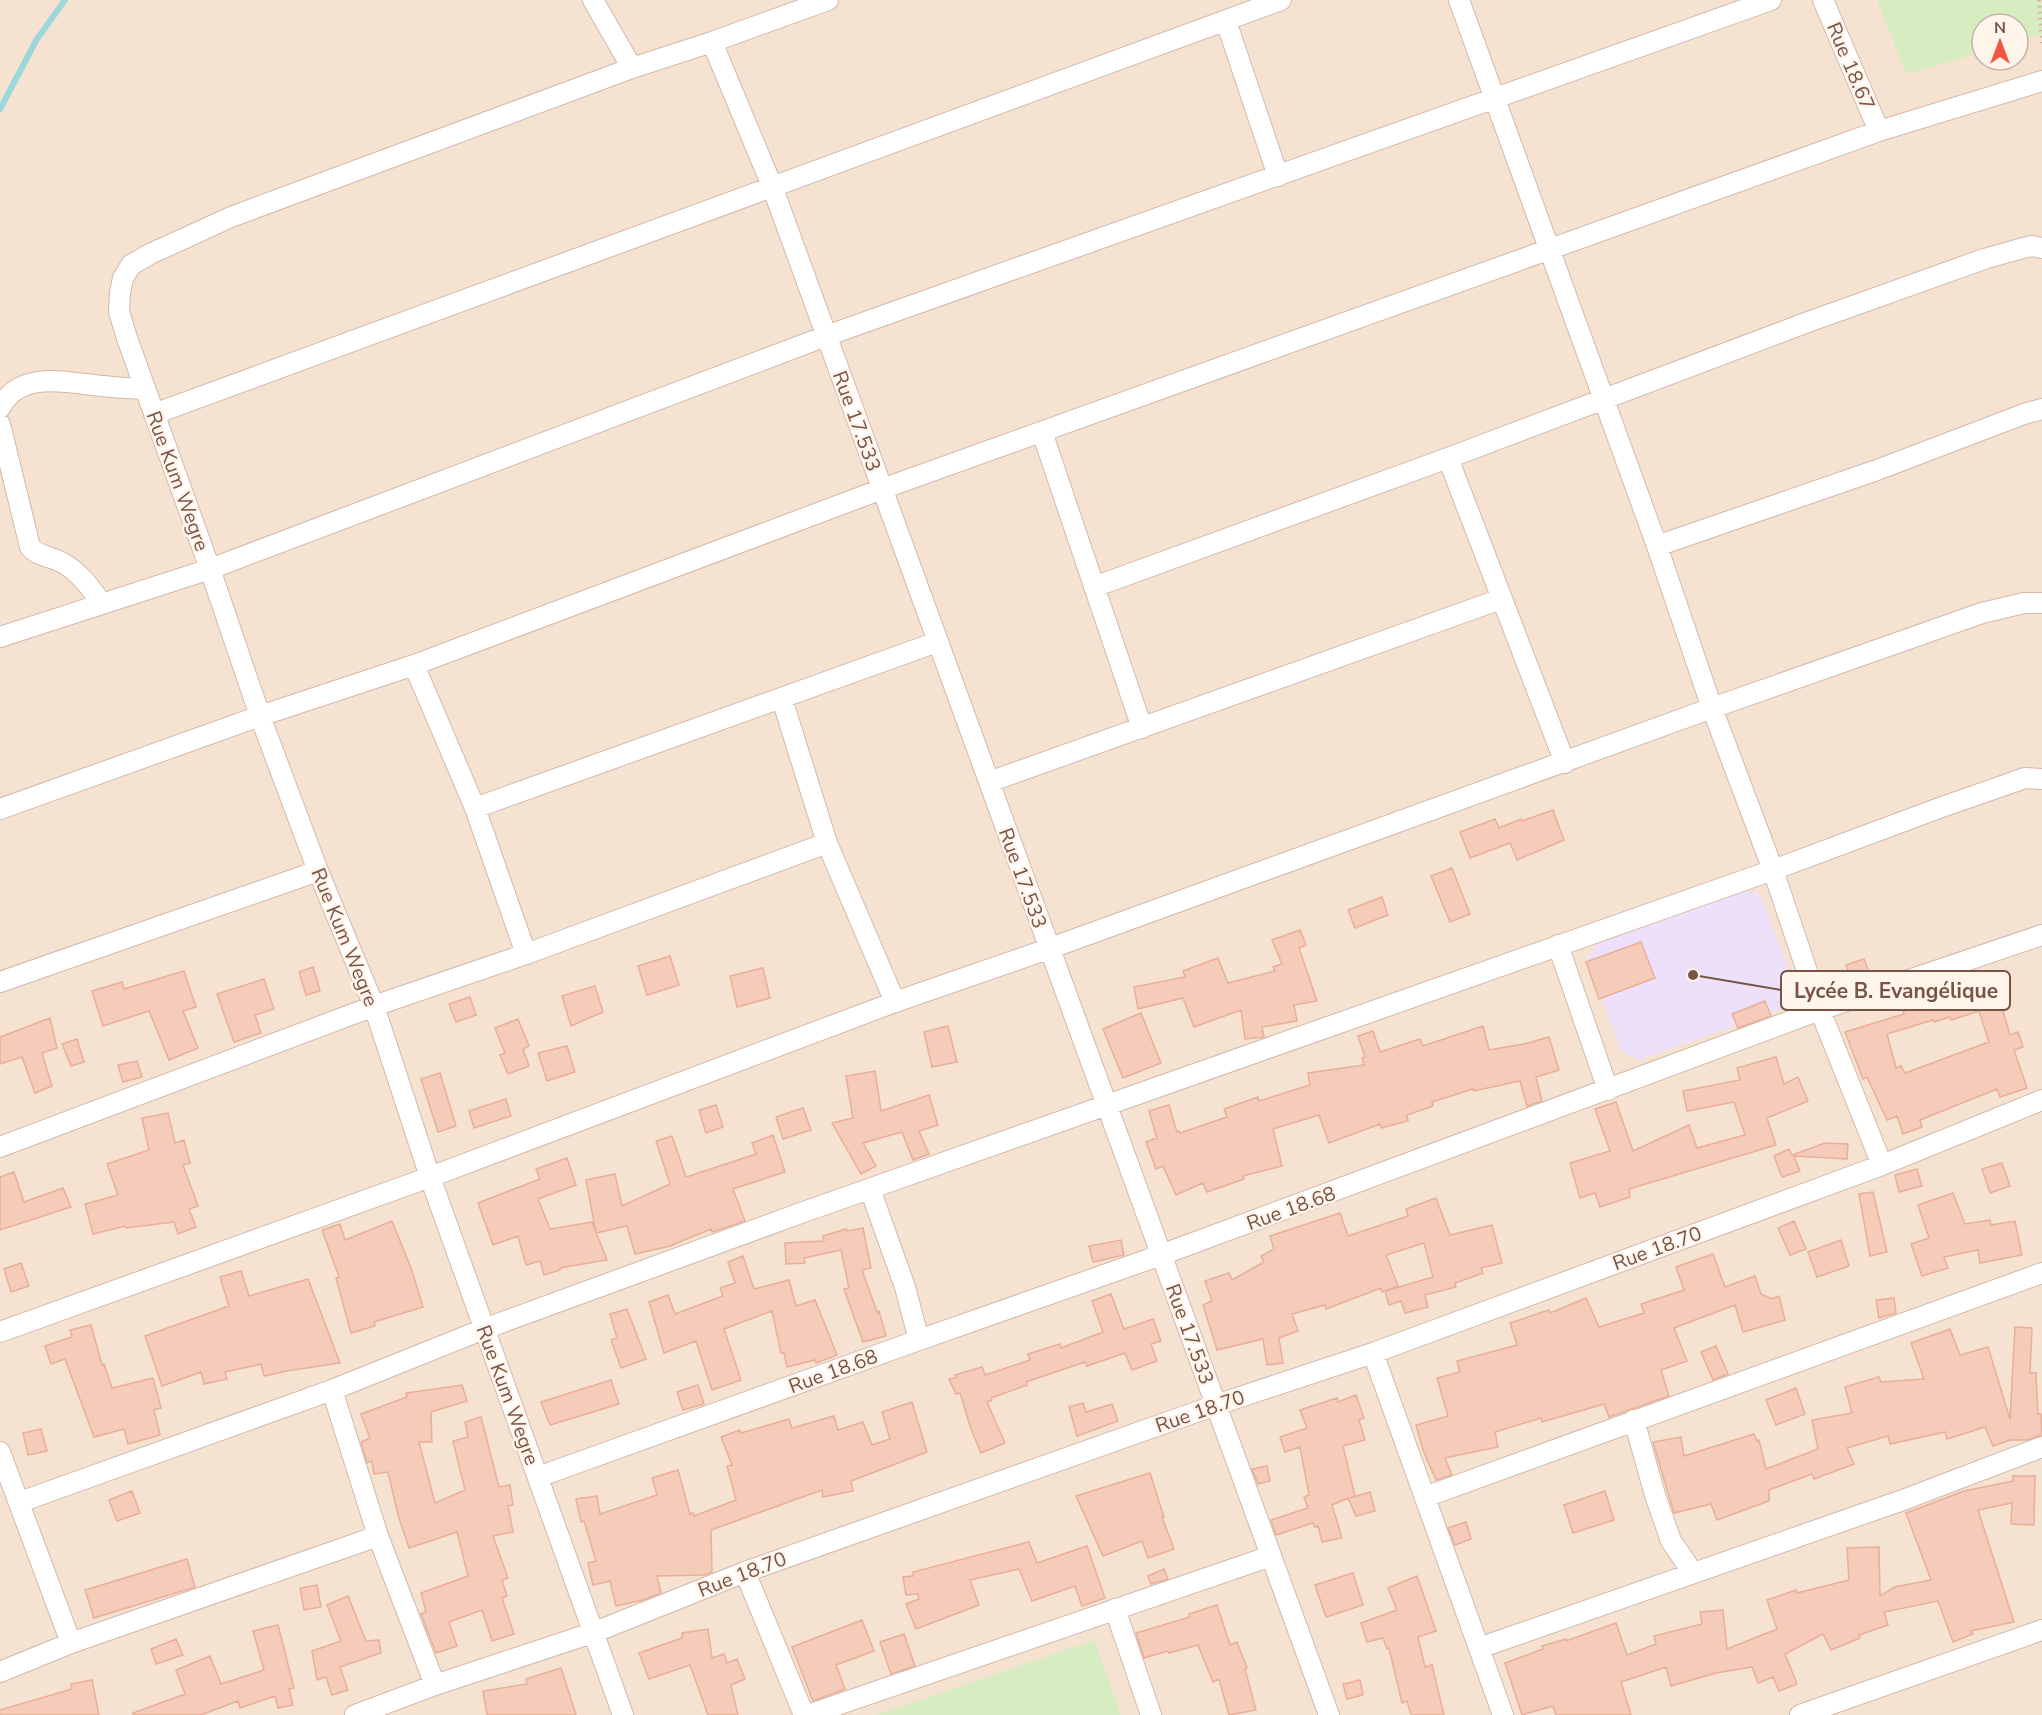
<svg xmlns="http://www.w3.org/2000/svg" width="2042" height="1715" viewBox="0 0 2042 1715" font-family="'Nunito Sans',sans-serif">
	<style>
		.residential { fill: #f6e2d1; fill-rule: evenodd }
		.education { fill: #eee0fa }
		.green { fill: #d7ecc1 }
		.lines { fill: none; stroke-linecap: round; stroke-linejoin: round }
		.stream { stroke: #9cd8db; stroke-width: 6 }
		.building { fill: #f5cbb9; stroke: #e9af98; stroke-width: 1.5; fill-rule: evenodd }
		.minor-casing { stroke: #d2b9ab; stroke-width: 22 }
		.path { stroke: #daae9c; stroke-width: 4; stroke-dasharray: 1.5 4.5; stroke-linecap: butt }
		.minor { stroke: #fff; stroke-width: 20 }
		.labels { text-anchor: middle; stroke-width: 5; stroke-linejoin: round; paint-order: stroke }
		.street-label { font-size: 20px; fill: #785447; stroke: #fff5eb }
		.leader { fill: none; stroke: #785447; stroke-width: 2 }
		.callout-dot { fill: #785447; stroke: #fff5eb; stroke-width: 2 }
		.callout { fill: #fff5eb; stroke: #785447; stroke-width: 2 }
		.callout-label { font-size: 21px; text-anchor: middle; font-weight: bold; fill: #785447 }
	</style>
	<rect width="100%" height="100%" fill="#fef1e3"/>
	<path class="residential" d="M0,0H2042V1715H0ZM1982,24H2018V60H1982Z"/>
	<path class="education" d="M1748,890L1760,894L1797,992L1790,1006L1639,1060L1622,1052L1587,959L1596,945Z"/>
	<path class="green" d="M1877,0H2042V34L2018,41V24H1982V52L1906,74Z
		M1094,1640L1121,1715H877Z"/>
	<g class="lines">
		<path class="stream" d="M0,109L37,39L65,0"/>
	</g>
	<path class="building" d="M1553,810L1564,840L1517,860L1510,843L1470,858L1460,832L1495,819L1499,828L1521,819L1522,821Z
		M1452,868L1470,914L1450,922L1431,876Z
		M1382,897L1388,915L1355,928L1348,910Z
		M1300,930L1306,945L1299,948L1317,1001L1294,1005L1297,1021L1262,1027L1264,1037L1245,1039L1241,1010L1194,1027L1183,998L1138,1009L1134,987L1185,977L1183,971L1218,958L1228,983L1275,971L1273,967L1282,964L1272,940Z
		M1641,942L1655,978L1599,999L1586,962Z
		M670,956L679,985L647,995L638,966Z
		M1864,959L1872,980L1853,986L1846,965Z
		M313,967L320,991L306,995L299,972Z
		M763,968L770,998L737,1007L730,976Z
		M184,971L196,1007L183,1011L198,1048L169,1060L149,1011L103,1026L92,991L122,982L124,989Z
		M2000,974L2010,1001L2001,1004L2010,1035L2018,1032L2023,1047L2014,1050L2027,1088L2000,1097L1997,1089L1920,1120L1922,1127L1903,1134L1897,1116L1887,1120L1867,1077L1863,1079L1845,1032L1904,1014L1902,1006L1927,998L1926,994L1941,989L1943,995ZM1979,1011L1989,1042L1905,1073L1901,1066L1896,1068L1887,1034L1933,1020L1934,1022L1950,1017L1951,1020Z
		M264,979L274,1009L255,1015L261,1033L234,1042L217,994Z
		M595,986L603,1012L571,1026L562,996Z
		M470,997L476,1015L456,1022L449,1004Z
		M1765,1001L1771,1016L1738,1028L1732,1014Z
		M1141,1013L1161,1063L1123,1078L1103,1029Z
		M50,1018L57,1048L42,1053L52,1086L35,1093L22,1057L0,1064V1037Z
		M518,1019L529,1046L523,1049L529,1066L508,1074L500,1055L505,1053L495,1028Z
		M948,1026L957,1062L932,1067L924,1032Z
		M1483,1026L1489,1050L1524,1044L1549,1037L1559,1070L1536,1077L1542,1101L1527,1106L1520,1081L1474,1091L1473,1089L1432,1102L1433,1106L1407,1115L1408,1121L1381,1128L1380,1124L1329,1143L1319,1115L1273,1129L1282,1166L1243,1176L1244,1179L1207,1192L1203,1183L1176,1195L1163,1166L1156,1169L1146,1142L1157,1138L1149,1111L1169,1105L1177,1132L1179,1131L1180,1133L1227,1117L1224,1109L1258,1097L1259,1101L1310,1085L1308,1073L1364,1065L1362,1058L1365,1057L1358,1036L1373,1031L1380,1052L1420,1039L1423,1046Z
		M77,1039L84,1062L71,1066L62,1044Z
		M567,1046L575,1072L547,1081L538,1053Z
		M1776,1057L1784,1084L1798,1077L1808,1101L1767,1118L1776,1145L1629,1189L1630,1197L1600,1207L1595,1193L1580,1198L1570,1163L1610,1151L1595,1109L1616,1102L1633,1151L1689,1125L1697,1148L1745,1135L1734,1102L1687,1111L1683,1091L1740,1080L1737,1068Z
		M137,1061L142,1077L123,1082L118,1065Z
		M875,1071L881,1111L929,1095L938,1125L919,1131L929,1154L913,1160L902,1132L863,1143L876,1166L861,1174L832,1123L853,1118L846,1076Z
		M440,1073L456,1126L438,1132L421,1079Z
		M506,1099L511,1116L474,1128L469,1111Z
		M716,1105L723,1127L706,1133L699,1110Z
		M803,1108L811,1130L783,1139L776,1117Z
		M168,1113L175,1143L184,1140L190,1163L183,1165L198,1206L189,1209L196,1227L178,1234L174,1222L126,1228L125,1226L93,1234L85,1204L118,1195L107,1164L149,1150L142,1118Z
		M773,1135L785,1172L733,1189L745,1221L712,1232L711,1229L670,1246L635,1254L627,1226L596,1233L586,1180L615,1174L622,1206L670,1184L656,1141L672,1136L686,1177L756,1154L752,1143Z
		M1825,1143L1848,1144L1847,1159L1794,1156L1800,1171L1782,1177L1774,1156L1789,1149L1792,1155Z
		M567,1158L576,1185L538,1199L550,1229L592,1222L607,1260L560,1268V1270L544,1275L540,1261L526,1265L518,1236L493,1245L478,1203L540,1179L536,1169Z
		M2002,1163L2010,1186L1990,1193L1982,1169Z
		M1917,1169L1922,1186L1899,1192L1895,1175Z
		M14,1172L24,1202L63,1188L71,1207L0,1230V1177Z
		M1873,1192L1887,1252L1870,1256L1859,1194Z
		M1953,1193L1965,1224L1990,1220L1991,1225L2015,1221L2022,1255L1980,1263L1978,1250L1944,1257L1948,1268L1922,1276L1911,1244L1929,1238L1918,1205Z
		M1436,1198L1450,1235L1492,1225L1502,1263L1481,1268L1483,1273L1455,1283L1456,1287L1425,1295L1428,1307L1405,1313L1401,1301L1389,1305L1385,1291L1382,1292L1381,1288L1326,1309L1325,1305L1292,1314L1298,1331L1279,1338L1283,1363L1267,1365L1263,1339L1217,1350L1203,1305L1212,1301L1205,1281L1229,1273L1232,1280L1264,1262L1261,1256L1274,1249L1270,1236L1340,1213L1348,1236L1408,1216L1406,1209ZM1424,1243L1433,1277L1385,1291L1398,1286L1386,1255Z
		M392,1221L411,1268L423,1307L374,1322L375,1326L351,1333L336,1278L339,1277L322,1230L340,1224L345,1240Z
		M1794,1221L1806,1249L1790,1255L1778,1228Z
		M863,1228L871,1268L862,1270L877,1312L879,1311L886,1336L863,1342L844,1289L849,1288L841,1250L804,1258L805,1263L786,1264L785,1243L824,1241L823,1236L846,1229L847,1231Z
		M1121,1240L1124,1255L1093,1262L1089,1246Z
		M1841,1240L1849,1266L1817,1277L1808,1252Z
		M1713,1254L1725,1287L1755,1276L1761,1294L1772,1299L1779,1296L1785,1320L1743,1332L1735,1305L1674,1328L1687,1361L1661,1370L1669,1396L1609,1417L1604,1404L1542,1422L1541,1418L1495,1432L1498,1447L1445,1458L1452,1475L1436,1480L1423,1450L1416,1425L1448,1416L1437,1378L1460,1372L1457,1361L1517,1345L1510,1323L1549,1310L1550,1313L1586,1298L1599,1327L1644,1313L1641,1304L1684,1290L1676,1267Z
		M743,1256L754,1289L789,1280L796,1306L815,1300L837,1355L816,1363L815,1360L787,1367L784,1353H781L772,1311L724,1329L741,1380L712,1390L696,1341L664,1353L649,1302L668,1295L675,1314L723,1296L720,1288L735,1283L728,1262Z
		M21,1263L29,1286L11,1292L4,1269Z
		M241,1271L249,1296L308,1279L340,1363L287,1371L264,1376L261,1364L225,1372L227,1379L204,1384L201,1372L162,1386L145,1336L229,1306L220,1277Z
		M1111,1294L1124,1329L1153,1319L1161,1341L1151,1344L1157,1361L1132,1370L1125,1353L1087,1366L1085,1362L1026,1382L1027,1385L991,1398L992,1400L987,1402L1005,1443L981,1453L971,1429L960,1393L956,1394L949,1379L956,1378L955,1375L982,1367L985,1375L1030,1360L1028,1354L1060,1344L1061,1348L1103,1332L1092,1301Z
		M1894,1298L1896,1313L1879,1318L1876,1300Z
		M627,1309L646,1359L621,1368L611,1340L617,1338L610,1314Z
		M91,1325L102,1365L104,1364L112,1388L153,1378L161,1408L154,1410L160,1435L128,1444L124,1429L94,1437L65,1359L51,1364L45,1346L72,1337L70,1330Z
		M2015,1327L2032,1328L2030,1373H2036L2038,1414H2041L2042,1435L2027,1440H2010L1993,1446L1985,1427L1947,1439L1945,1432L1890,1444L1888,1436L1847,1448L1854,1464L1814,1479L1812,1474L1769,1490V1501L1717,1520L1711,1504L1674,1513L1653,1442L1681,1437L1684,1456L1754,1434L1757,1441L1759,1440L1766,1469L1818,1449L1812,1420L1852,1413L1845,1387L1879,1377L1881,1382L1924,1379L1911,1343L1950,1329L1960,1355L1988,1347L2010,1419Z
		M1716,1346L1728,1374L1713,1380L1701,1352Z
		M611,1380L619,1404L550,1425L541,1402Z
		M462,1385L467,1401L431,1412L432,1442H419L435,1503L465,1490L453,1441L468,1437L465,1422L481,1417L499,1487L510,1485L513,1505L508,1506L513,1532L493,1536L508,1578L502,1580L507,1596L502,1598L514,1634L492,1641L482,1610L449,1622L457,1646L436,1653L421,1614L426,1612L421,1593L468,1576L457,1532L409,1548L398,1515L388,1472L374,1474L372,1461L367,1463L361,1442L370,1438L361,1414L407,1397L406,1393Z
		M698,1385L704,1404L683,1410L677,1392Z
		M1796,1388L1805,1414L1776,1425L1766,1400Z
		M1356,1395L1364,1418L1359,1420L1365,1440L1343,1446L1355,1496L1350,1498L1370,1492L1375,1511L1356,1516L1348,1498L1332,1505L1342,1538L1322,1542L1318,1526L1315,1527L1313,1523L1276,1535L1271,1520L1308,1508L1304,1497L1309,1495L1300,1447L1285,1452L1280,1437L1307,1428L1300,1410L1337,1398L1338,1402Z
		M912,1402L927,1452L851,1481L853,1491L823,1497L822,1490L711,1530L712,1572L705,1575L657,1576L661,1593L643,1600L616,1606L610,1581L593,1585L588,1563L596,1561L584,1521L581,1522L576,1499L597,1496L600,1514L657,1495L652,1478L678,1470L690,1514L693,1513L694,1516L736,1500L727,1466L732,1465L721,1437L740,1430L741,1433L789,1419L792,1428L834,1416L838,1430L863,1422L872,1445L890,1439L882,1412Z
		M1083,1403L1086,1412L1112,1404L1118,1421L1077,1436L1069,1407Z
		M41,1429L47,1451L28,1455L23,1433Z
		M1267,1466L1270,1481L1258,1484L1252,1469Z
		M1150,1473L1164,1517H1162L1174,1549L1148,1558L1142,1541L1103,1556L1076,1496Z
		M2013,1476H2035L2034,1525L2011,1524L2012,1503L1978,1510L2014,1622L1971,1631L1973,1634L1953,1642L1938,1601L1884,1612L1888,1625L1859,1635L1860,1638L1831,1650L1823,1634L1785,1654L1797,1684L1779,1691L1773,1677L1758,1683L1752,1667L1716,1673L1671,1686L1666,1667L1621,1682L1631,1715H1556L1553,1706L1522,1715L1505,1663L1543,1649L1542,1646L1566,1639V1641L1616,1623L1627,1655L1656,1644L1654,1636L1702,1624L1700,1612L1723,1610L1727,1649L1777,1629L1767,1600L1796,1590L1797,1593L1849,1580L1847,1548L1879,1547L1880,1596L1895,1587L1931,1580L1906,1513L1964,1491L2013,1481Z
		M132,1491L140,1513L117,1521L109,1500Z
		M1605,1491L1614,1520L1573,1533L1564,1505Z
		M1466,1522L1471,1539L1455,1545L1448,1528Z
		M1029,1542L1037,1563L1087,1546L1105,1598L1082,1606L1075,1586L1032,1601L1019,1569L970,1580L979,1605L916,1629L906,1604L919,1599L918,1594L906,1595L903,1577L913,1576V1572Z
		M187,1559L195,1587L94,1618L85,1590Z
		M1164,1569L1168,1579L1151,1584L1148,1576Z
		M1353,1573L1363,1605L1326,1617L1315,1585Z
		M1417,1576L1436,1631L1418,1637L1425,1667L1432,1665L1444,1715H1411L1407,1701L1402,1703L1389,1648L1387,1649L1383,1638L1367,1642L1361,1623L1397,1610L1388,1588Z
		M317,1585L321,1607L304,1610L300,1588Z
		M348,1596L366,1641L379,1640L381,1653L340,1667L348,1690L332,1695L326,1677L317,1680L312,1651L341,1641L327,1605Z
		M1217,1605L1230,1645L1237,1642L1247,1668L1245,1669L1256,1710L1229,1715L1219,1679L1213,1682L1198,1645L1169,1653L1168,1651L1144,1658L1136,1633L1190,1617L1189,1614Z
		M862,1620L874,1651L836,1665L845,1689L813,1701L792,1647Z
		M278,1625L294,1688L289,1689L293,1705L278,1708L275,1696L240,1708L238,1701L201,1715H133V1713L185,1694L176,1670L210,1656L221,1684L264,1670L253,1631Z
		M708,1629L712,1658L724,1654L727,1663L737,1659L745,1679L731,1685L738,1715H708L690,1665L649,1679L639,1653L682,1638V1633Z
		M904,1634L915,1666L891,1674L880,1642Z
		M176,1639L183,1655L156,1664L151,1649Z
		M561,1668L576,1715H487L483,1691L527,1684L526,1679Z
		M92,1680L99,1715H0V1710L72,1689L71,1684Z
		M1360,1680L1363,1695L1347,1699L1343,1684Z"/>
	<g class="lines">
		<g class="minor-casing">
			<path id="minor" d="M593,0L632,68
				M1459,0L1657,546L1712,708L1773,870L1820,1010L1882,1165
				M1823,0L1879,131
				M1226,21L1278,176
				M712,42L772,186L1329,1715
				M0,408C20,369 68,383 103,386C117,388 131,388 145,389
				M154,414L1281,0
				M0,424L30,547C37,556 53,557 63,563C80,573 91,588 102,604
				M1042,432L1142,728
				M1448,458L1565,763
				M1657,546L1877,470L2024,414L2042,409
				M1094,587L1448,458L1808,322L1984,259L2023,248L2032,246L2042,248
				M0,637L210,569L826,336L1771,0
				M414,665L475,808L526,954
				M782,699L827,843L895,1002
				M989,782L1501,599
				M475,808L937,642
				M0,809L260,716L414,665L882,489L1879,131L2042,81
				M1558,945L1608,1090
				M0,982L318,871
				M0,1147L374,1006L526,954L827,843
				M870,1189L905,1287L919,1340
				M0,1332L430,1177L895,1002L1048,949L1712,708L1982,613L2024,603H2042
				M1373,1353L1503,1715
				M332,1390L378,1536L435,1685
				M1634,1420L1655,1495L1671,1541L1693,1573
				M0,1452L71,1643
				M538,1477L919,1340L1161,1255L1820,1010L2042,935
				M1425,1497L2042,1273
				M20,1502L332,1390L484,1329L798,1214L1773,870L1942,807L2025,778L2042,779
				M745,1572L804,1715
				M1115,1609L1151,1715
				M1479,1648L1903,1500L2042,1447
				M0,1672L71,1643L378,1536
				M355,1715L435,1685L595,1632L745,1572L1216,1405L1373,1353L1882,1165L2042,1100
				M623,1715L430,1177L374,1006L318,871L260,716L210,569L127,338L119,312L120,293L123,278L131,265L150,254L231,217L632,68L712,42L828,0
				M808,1715L1271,1556
				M1800,1715L2042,1630"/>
		</g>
		<path class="path" d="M2039,0L2042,43"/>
		<use href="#minor" class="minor"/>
	</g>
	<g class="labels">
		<g class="street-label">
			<text transform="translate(1851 66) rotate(67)" y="7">Rue 18.67</text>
			<text transform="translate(857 421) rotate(70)" y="7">Rue 17.533</text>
			<text transform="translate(178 481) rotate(70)" y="7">Rue Kum Wegre</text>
			<text transform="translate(1023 878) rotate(70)" y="7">Rue 17.533</text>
			<text transform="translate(345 937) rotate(68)" y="7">Rue Kum Wegre</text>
			<text transform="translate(1291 1208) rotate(-20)" y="7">Rue 18.68</text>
			<text transform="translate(1657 1248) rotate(-20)" y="7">Rue 18.70</text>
			<text transform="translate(1190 1334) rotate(70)" y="7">Rue 17.533</text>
			<text transform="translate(833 1371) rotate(-20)" y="7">Rue 18.68</text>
			<text transform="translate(508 1395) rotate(70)" y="7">Rue Kum Wegre</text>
			<text transform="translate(1200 1411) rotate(-19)" y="7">Rue 18.70</text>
			<text transform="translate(742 1574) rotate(-21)" y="7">Rue 18.70</text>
		</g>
	</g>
	<path class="leader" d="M1693 975L1781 990"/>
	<circle class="callout-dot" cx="1693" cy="975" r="6"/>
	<rect class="callout" x="1781" y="971" width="229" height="39" rx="6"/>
	<g class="callout-label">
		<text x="1896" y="998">Lycée B. Evangélique</text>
	</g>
	<g transform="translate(2000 42)"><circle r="28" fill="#fff5eb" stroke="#c9b5a9" stroke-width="1.5"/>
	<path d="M0-4.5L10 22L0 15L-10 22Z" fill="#f05640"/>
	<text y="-9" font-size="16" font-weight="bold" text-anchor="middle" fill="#785447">N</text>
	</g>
</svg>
